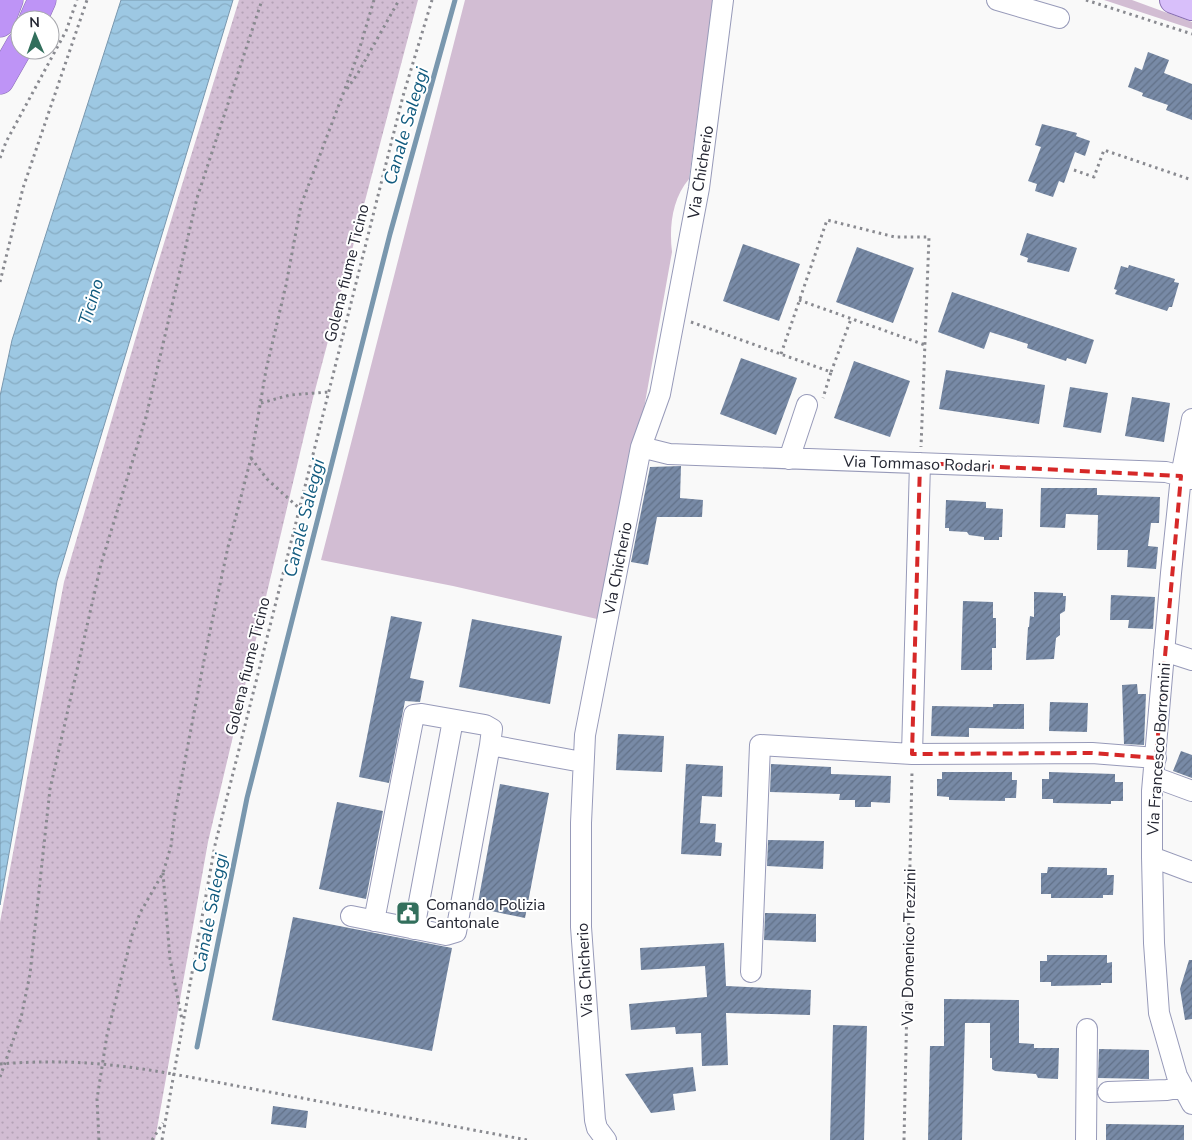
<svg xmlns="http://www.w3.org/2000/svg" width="1192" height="1140" viewBox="0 0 1192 1140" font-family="'Nunito Sans',sans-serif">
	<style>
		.green { fill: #d2bdd3 }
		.park { fill: url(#park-dots) }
		.water { fill: url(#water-waves); stroke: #7997ae }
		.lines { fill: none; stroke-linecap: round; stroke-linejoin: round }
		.stream { stroke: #7997ae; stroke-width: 5 }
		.building { fill: url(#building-hatch) }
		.minor-casing { stroke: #979ab9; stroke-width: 22 }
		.major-casing { stroke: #886eb1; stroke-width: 28 }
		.highway-casing { stroke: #886eb1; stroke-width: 29 }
		.path { stroke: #898a90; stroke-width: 3; stroke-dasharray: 2.5 4; stroke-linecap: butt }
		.minor { stroke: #fff; stroke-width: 20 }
		.major { stroke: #d8bffa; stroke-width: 26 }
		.highway { stroke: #be94f6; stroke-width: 28 }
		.path-bridge { stroke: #898a90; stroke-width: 3; stroke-dasharray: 2.5 4; stroke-linecap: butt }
		.marked { fill: none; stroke: #d62828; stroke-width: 4; stroke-dasharray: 10 6; stroke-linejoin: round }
		.labels { text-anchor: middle; stroke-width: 4; stroke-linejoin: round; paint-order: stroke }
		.street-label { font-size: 16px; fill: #242632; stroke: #fff }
		.poi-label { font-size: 16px; fill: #242632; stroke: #fff; text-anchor: start }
		.water-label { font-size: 18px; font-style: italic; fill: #115b7f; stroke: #fff }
	</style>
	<defs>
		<pattern id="park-dots" width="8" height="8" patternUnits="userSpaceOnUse" patternTransform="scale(1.25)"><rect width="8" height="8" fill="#d2bdd3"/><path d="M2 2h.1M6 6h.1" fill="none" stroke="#b4a2b6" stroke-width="1.8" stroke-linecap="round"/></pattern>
		<pattern id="water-waves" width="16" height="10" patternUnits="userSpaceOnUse" patternTransform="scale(1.25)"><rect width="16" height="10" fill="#9dc8e3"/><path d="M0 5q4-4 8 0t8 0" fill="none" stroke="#87acc3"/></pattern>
		<pattern id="building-hatch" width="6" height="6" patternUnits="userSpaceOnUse" patternTransform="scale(1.25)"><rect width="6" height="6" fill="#788aa6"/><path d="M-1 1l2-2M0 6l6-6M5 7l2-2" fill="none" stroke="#627188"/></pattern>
	</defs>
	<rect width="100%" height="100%" fill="#f9f9f9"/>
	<path class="green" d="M465,0H713L689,179C672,199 669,227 672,252L643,414L631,445L597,619L453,586L321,560Z
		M1104,0H1132L1192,22V29Z"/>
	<path class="park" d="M239,0H418L313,398L208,842L155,1140H0V922L64,582L153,279Z"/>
	<path class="water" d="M121,0H233L57,581L0,905V396L12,340Z"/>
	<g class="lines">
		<path class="stream" d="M197,1047L247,798L390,234L455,0"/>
	</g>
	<path class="building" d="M1148,52L1169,60L1164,73L1192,84V120L1166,110L1168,105L1142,96L1143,93L1128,87L1135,67L1142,70Z
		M1042,124L1077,133L1076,136L1090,141L1085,156L1075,152L1064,183L1059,181L1053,197L1035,191L1037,184L1028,181L1041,147L1035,145Z
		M1027,233L1077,248L1069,272L1027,262L1028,258L1020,255Z
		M743,244L800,264L779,321L723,301Z
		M857,247L914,268L893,323L836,302Z
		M1129,265L1175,279L1174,282L1179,283L1172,307H1169L1167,311L1115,294L1117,290L1114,289L1121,266L1128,268Z
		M952,292L1094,340L1086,364L1067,358L1066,361L1027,348L1028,344L990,332L984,349L938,332Z
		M741,358L797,378L776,435L720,414Z
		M854,361L910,381L890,437L834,418Z
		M946,370L1045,385L1039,424L939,409Z
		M1070,387L1108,393L1101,433L1063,427Z
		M1132,397L1170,403L1164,442L1125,436Z
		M681,466L680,498L703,500L702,517H657L648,565L631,562L650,467Z
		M1041,488H1097V495L1160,497L1159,523H1151L1148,546L1158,547L1156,569L1127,567L1128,550H1097L1098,515L1066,514L1065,528L1040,527Z
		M946,500L986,502V508L1003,509L1002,537H999V540H984V537L969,535L967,532L949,531V528H945Z
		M1034,592L1063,593V596H1066L1065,611L1060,614V635L1056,638L1054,659L1026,660L1028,627H1029L1030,616L1034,617Z
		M1111,595L1155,597L1153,629L1128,628L1129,620H1110Z
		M963,601L993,602V618H996V648H992V670H961Z
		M391,616L422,622L410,678L424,681L420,702L405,701L389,783L359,777Z
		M472,619L562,636L550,704L459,687Z
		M1137,684L1138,694H1146L1144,745L1124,744L1122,685Z
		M1050,702L1088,703L1087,732L1049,731Z
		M993,704H1024V729L969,728V737L931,736L932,706L993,707Z
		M618,734L664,736L662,772L616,770Z
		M1181,751L1192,755V778L1173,771Z
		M686,764L723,766L722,797L702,796L700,823L716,824L715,842L722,843L721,856L681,854Z
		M771,764L831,767V774L891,776L890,803L871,802V807H855V800H839L840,794L770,792Z
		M942,772H1012V780H1017L1016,798H1005V801L949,800V797L937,796V779H942Z
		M1049,772L1115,774V782H1123V801H1111V804L1053,803V799H1042V779H1049Z
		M500,784L549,793L525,918L477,908Z
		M337,802L383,811L366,899L319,889Z
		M768,840L824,841L823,869L767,866Z
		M1048,867L1107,868V875H1114L1113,895H1103V898H1051V894H1041V873H1047Z
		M765,913L816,914V942L764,940Z
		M293,917L452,948L432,1051L272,1020Z
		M724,943L726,986L811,990L810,1015L726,1013L728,1065L702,1066L701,1033L676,1034L675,1027L631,1030L629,1004L707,997L705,966L641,970L640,948Z
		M1047,955H1107V963L1112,962V983H1101V985L1051,986V982H1040V961H1047Z
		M1189,960H1192V1019L1185,1020L1180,989Z
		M944,999L1019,1000V1043L1034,1044V1048H1059L1058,1079L1038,1078L1036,1074L995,1071L992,1069V1058H990V1023H965L962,1140H928L930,1046H944Z
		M833,1025L867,1026L864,1140H830Z
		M1099,1049L1149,1050V1079L1098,1078Z
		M693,1067L696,1091L673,1094L675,1110L651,1113L625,1074Z
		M273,1106L308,1111L306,1128L271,1124Z
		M1106,1124L1184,1125V1140H1106Z"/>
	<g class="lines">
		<g class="minor-casing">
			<path id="minor" d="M997,0L1059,18
				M1192,419L1181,476L1171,573L1152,791V857L1154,943L1159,1013L1177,1076L1192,1104
				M641,447L669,454L1166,472L1192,479
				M789,459L807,405
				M1164,651L1192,660
				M912,754L920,463
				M1154,777L1192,791
				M1152,857L1192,872
				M351,916L446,935L456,932L490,745
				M374,921L414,715L422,714L485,725L492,729L490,745L582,762
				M414,929L453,720
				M751,972L760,745L912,754L1092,753L1156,758
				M1108,1092L1167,1090L1183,1087
				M606,1140L597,1128L595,1120L581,927V823L585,735L641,447L660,394L699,188L723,0
				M1086,1140L1087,1029"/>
		</g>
		<g class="major-casing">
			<path id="major" d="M1173,0L1192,7"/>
		</g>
		<g class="highway-casing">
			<path id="highway" d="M33,20L42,0
				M0,23L9,0
				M0,80L20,45"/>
		</g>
		<path class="path" d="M1086,0L1192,34
			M347,89L358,73L399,0
			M0,158L6,142L66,31L77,0
			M1074,170L1094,177L1104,150L1192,180
			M0,282L23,188L87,0
			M799,300L925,345
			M691,322L831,372L823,398
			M781,354L827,220L895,237H929L921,447
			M831,372L851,319
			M261,403L290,395L329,392
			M251,458L267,479L300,509
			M163,873L170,959L182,1020
			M173,1074L527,1140
			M0,1077L21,1018L30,974L50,789L101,564L146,417L197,198L262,0
			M99,1140L97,1099L107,1035L132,935L140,913L163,873L171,846L175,813L206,650L228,547L251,458L266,370L286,285L301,205L357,57L374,0
			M152,1140L163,1123
			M162,1140L215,845L403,96L432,0
			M904,1140L912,771"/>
		<use href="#minor" class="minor"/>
		<use href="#major" class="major"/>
		<use href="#highway" class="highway"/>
		<path class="path-bridge" d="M0,1064C63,1059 111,1063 173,1074"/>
	</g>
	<path class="marked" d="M920,463L1181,476L1156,758L1092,753L912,754Z"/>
	<defs>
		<g id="civic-square" transform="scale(1.25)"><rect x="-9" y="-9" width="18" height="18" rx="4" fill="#326f5c" stroke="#fff"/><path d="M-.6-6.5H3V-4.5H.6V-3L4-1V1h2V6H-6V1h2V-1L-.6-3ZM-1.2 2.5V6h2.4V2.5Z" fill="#fff"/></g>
	</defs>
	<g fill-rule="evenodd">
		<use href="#civic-square" x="408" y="913"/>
	</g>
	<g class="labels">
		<g class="street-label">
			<text transform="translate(700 172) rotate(-81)" y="6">Via Chicherio</text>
			<text transform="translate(346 273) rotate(-76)" y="6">Golena fiume Ticino</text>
			<text transform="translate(917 463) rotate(2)" y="6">Via Tommaso Rodari</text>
			<text transform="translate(617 568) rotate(-79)" y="6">Via Chicherio</text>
			<text transform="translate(247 666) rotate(-76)" y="6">Golena fiume Ticino</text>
			<text transform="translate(1158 749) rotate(-86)" y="6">Via Francesco Borromini</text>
			<text transform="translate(908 947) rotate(-89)" y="6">Via Domenico Trezzini</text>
			<text transform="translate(584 970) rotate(-93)" y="6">Via Chicherio</text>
		</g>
		<g class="poi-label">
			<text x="426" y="910">Comando Polizia<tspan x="426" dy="18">Cantonale</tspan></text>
		</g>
		<g class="water-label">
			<text transform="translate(406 126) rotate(-74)" y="6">Canale Saleggi</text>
			<text transform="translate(91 302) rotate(-73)" y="6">Ticino</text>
			<text transform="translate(304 518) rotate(-76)" y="6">Canale Saleggi</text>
			<text transform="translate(210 913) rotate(-79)" y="6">Canale Saleggi</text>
		</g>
	</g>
	<g transform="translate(35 35) rotate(358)"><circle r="24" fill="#ffffff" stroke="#a7a8ad"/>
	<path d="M0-4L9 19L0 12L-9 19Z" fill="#326f5c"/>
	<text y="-8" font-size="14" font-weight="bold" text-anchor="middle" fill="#242632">N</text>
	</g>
</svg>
